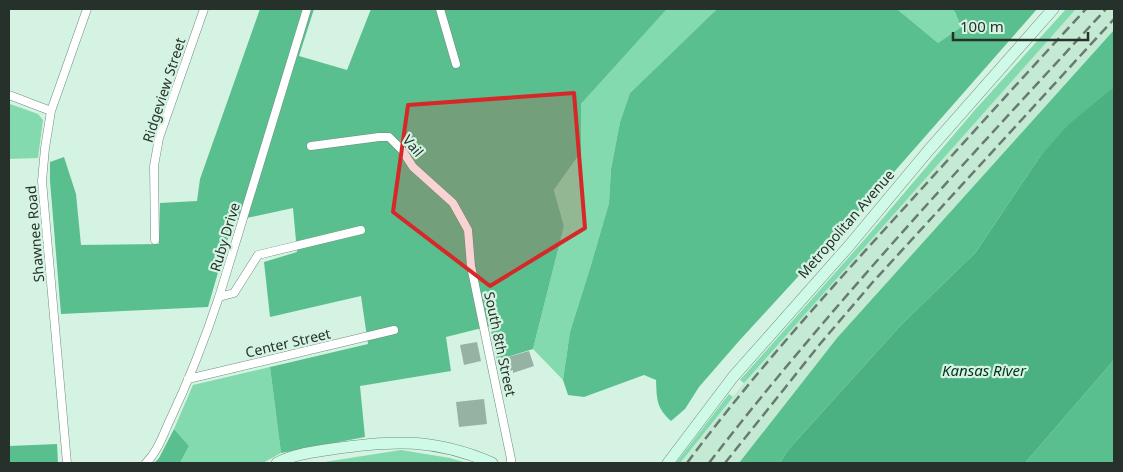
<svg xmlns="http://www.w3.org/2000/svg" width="1123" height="472" viewBox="0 0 1123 472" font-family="'Noto Sans',sans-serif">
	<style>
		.built { fill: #c4ead4 }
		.green { fill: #83daae }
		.forest { fill: #5abf8f }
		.water { fill: #4cb182 }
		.building { fill: #95b2a2 }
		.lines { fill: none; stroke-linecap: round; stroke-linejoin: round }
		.minor-casing { stroke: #718d7d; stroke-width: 9 }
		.secondary-casing { stroke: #718d7d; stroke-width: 12 }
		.minor { stroke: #fff; stroke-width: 8 }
		.secondary { stroke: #cffae7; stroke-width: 11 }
		.rail { stroke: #697b71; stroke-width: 2.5; stroke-dasharray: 10 5; stroke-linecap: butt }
		.marked { fill: #d62828; fill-opacity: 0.2; stroke: #d62828; stroke-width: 4; stroke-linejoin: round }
		.labels { text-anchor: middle; stroke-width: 4.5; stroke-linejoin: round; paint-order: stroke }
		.street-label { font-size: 14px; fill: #26312b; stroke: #d5f3e2 }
		.water-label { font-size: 15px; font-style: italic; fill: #043220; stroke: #d5f3e2 }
	</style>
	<rect width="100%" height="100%" fill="#d5f3e2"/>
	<path class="built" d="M1076,9H1114V30L837,338L739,463H680L755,369Z"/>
	<path class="green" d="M667,9H717L630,93L620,122L611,169L609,203L591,265L570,332L563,380L533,349L564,226L554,190L581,152V104Z
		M897,9H952L955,12L961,27L938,43Z
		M1066,9H1076L744,383L740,380L865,239L974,111Z
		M10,104L38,114L43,120L38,158L9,159Z
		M270,367L281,453L263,463H180L189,446L174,429L193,385Z
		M729,394L733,397L680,463H676Z
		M401,450L450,458L467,463H318Z"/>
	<path class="forest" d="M260,9H314L299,56L347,70L371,9H667L581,104V152L554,190L564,226L533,349L497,360L490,326L446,337L451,371L360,386L365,437L281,453L270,367L368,344L361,296L270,317L264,262L297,252L293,208L233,221L208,307L61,314L50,181V162L64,157L76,194L81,245L159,244L160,203L197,201L200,179Z
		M717,9H897L938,43L961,27L955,12L952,9H1037L894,172L739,341L699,387L685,409L671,421C656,407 657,400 656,380L644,375L584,397L568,395L563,380L570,332L591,265L609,203L611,169L620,122L630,93Z
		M1114,30V87L1039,158L976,252L901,325L788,450L780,463H739L837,338Z
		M1114,360V463H1025Z
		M174,429L189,446L180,463H154L159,458Z
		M57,444L58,463H9V446Z"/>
	<path class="water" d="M1114,87V360L1025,463H780L788,450L901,325L976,252L1039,158L1068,125Z"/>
	<path class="building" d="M477,342L481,361L464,365L460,345Z
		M529,351L534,366L513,373V370L510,371L507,361L509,360L508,357Z
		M484,399L487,424L459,427L456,402Z"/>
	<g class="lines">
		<g class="minor-casing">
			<path id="minor" d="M440,9L456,64
				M9,95L51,111
				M311,146L379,137H389L402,150L413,167L453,203L468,230L471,266L511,459V463
				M155,240L154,166L159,138L204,9
				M219,297L234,293L258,255L361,230
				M188,379L394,330
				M67,463L42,181L45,148L51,111L87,9
				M146,463C158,451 163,435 170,420C189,380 205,339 219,297L307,9"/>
		</g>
		<g class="secondary-casing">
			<path id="secondary" d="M277,463C294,454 313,452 332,449C392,440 435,438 492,463
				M668,463L733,377L848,247L928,151L1053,9"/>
		</g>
		<use href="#minor" class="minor"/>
		<use href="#secondary" class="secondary"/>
		<path class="rail" d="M687,463C751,377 823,297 895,218C959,148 1022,78 1086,9
			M709,463C832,304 970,157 1106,9
			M725,463L820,344L872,283L1114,19"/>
	</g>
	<path class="marked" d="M574,93L585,228L490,286L393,212L408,105Z"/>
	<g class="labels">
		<g class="street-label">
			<text transform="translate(164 90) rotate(-72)" y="5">Ridgeview Street</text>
			<text transform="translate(413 146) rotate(50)" y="5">Vail</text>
			<text transform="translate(846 224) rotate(-49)" y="5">Metropolitan Avenue</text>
			<text transform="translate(35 234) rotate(-95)" y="5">Shawnee Road</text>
			<text transform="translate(225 237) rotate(-73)" y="5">Ruby Drive</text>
			<text transform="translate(288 343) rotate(-13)" y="5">Center Street</text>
			<text transform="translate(500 344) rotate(78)" y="5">South 8th Street</text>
		</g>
		<g class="water-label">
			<text x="984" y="376">Kansas River</text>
		</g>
	</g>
	<rect width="1123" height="472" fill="none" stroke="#26312b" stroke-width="20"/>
	<path d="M953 32v8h135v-8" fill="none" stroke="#26312b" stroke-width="2.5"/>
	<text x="960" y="32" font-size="15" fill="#26312b" stroke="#d5f3e2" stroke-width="4" paint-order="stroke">100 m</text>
</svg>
